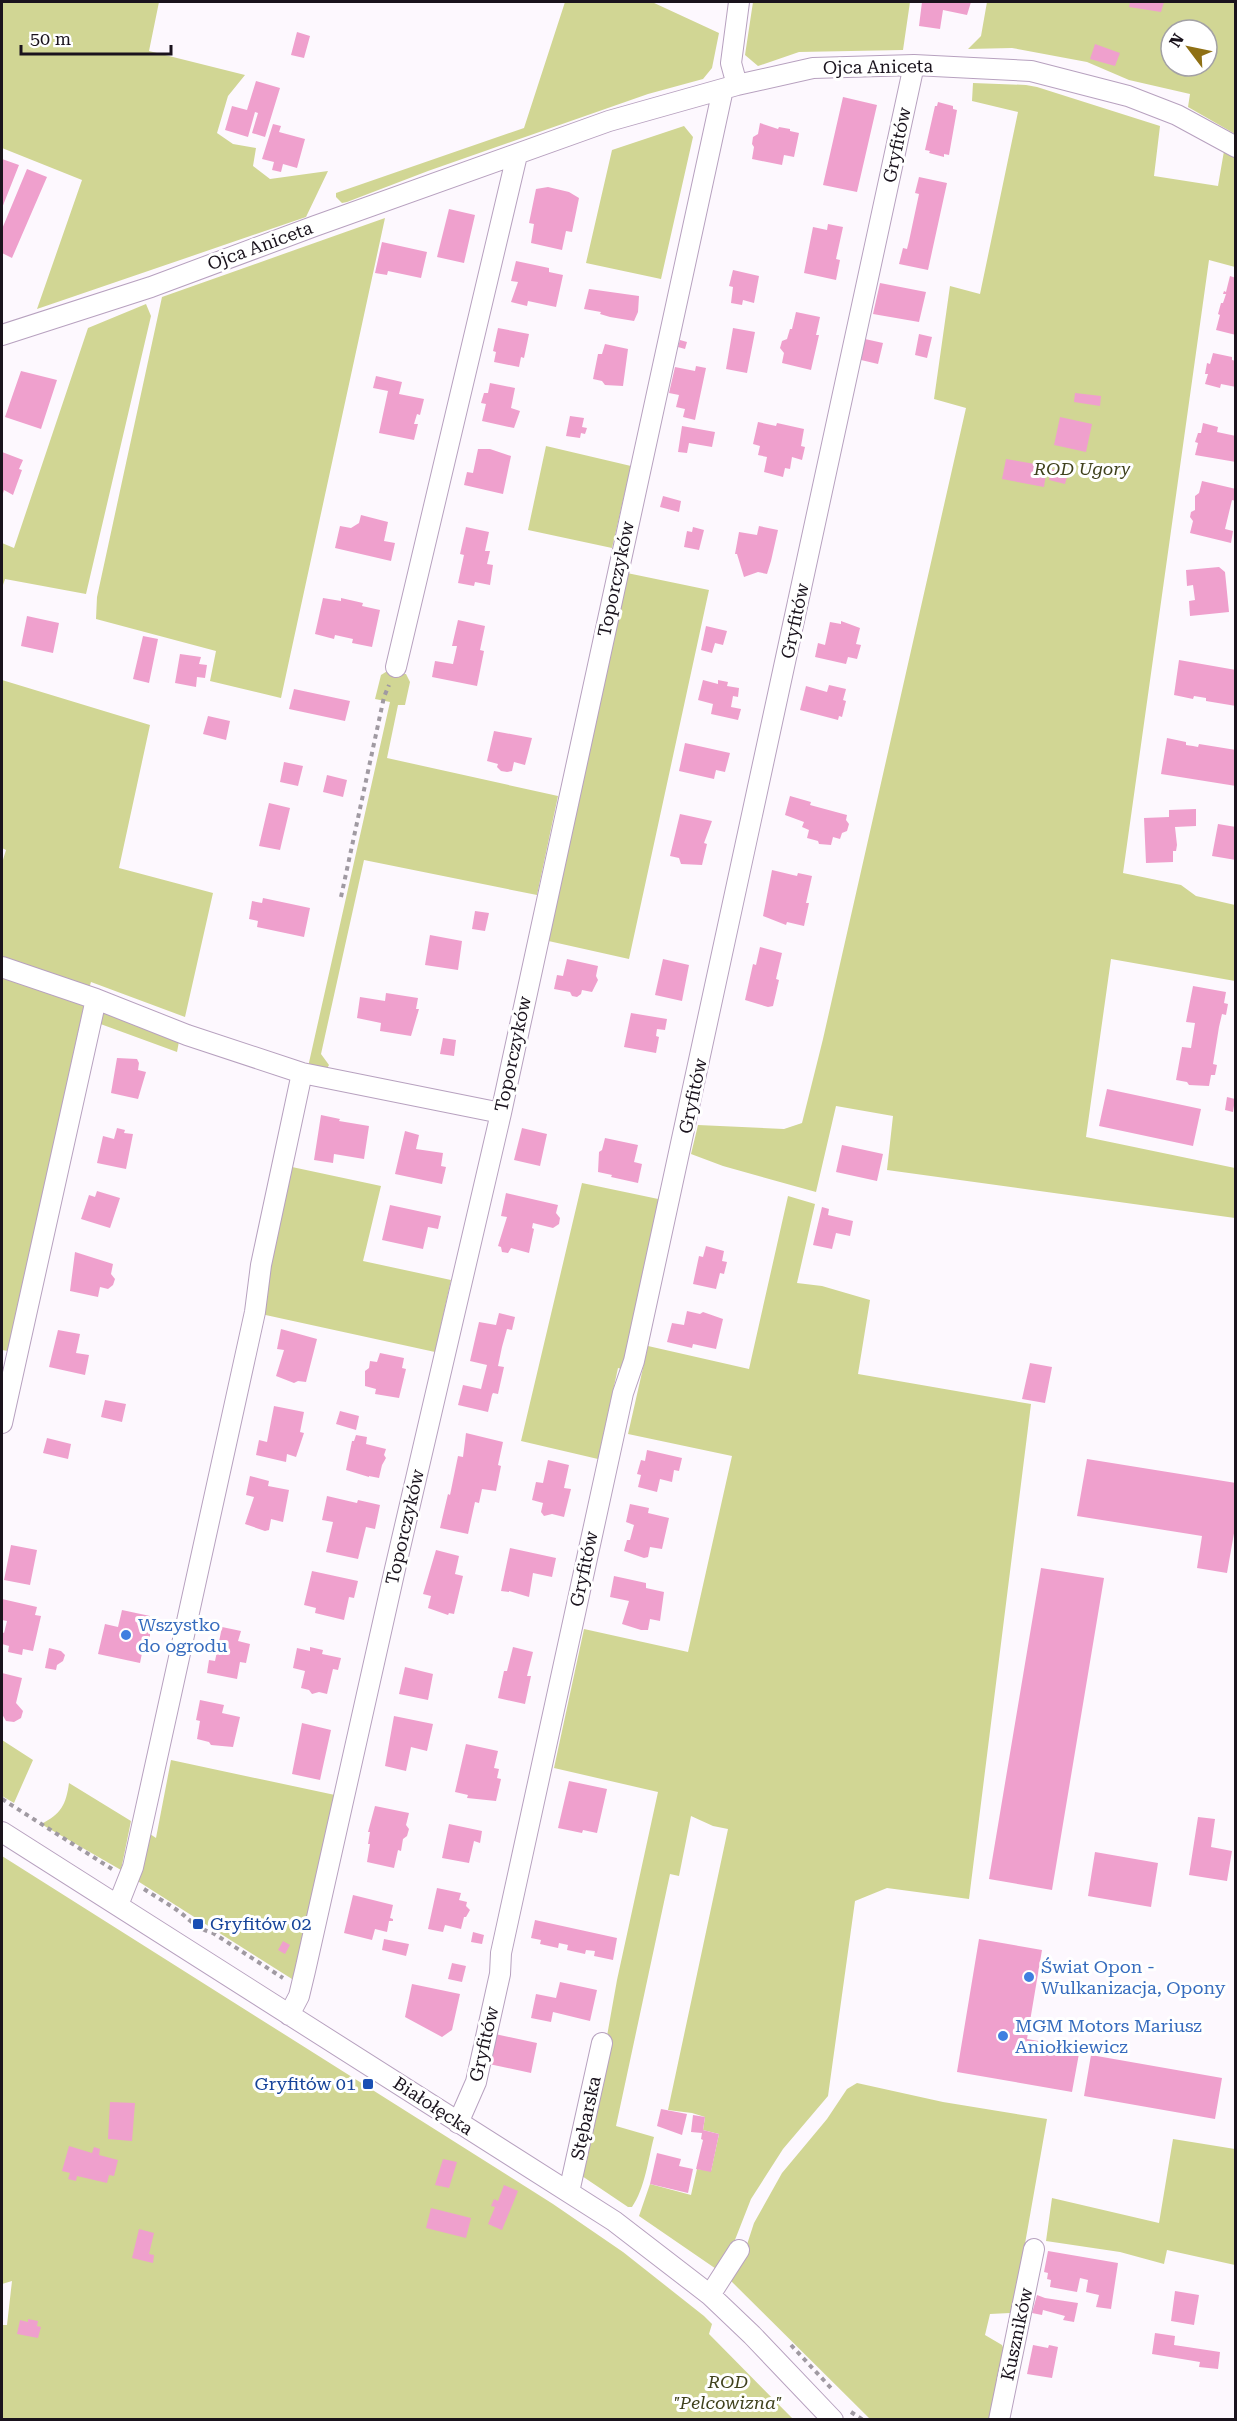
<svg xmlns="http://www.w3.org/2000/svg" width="1237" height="2421" viewBox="0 0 1237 2421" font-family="'Roboto Serif',serif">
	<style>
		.green { fill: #d1d694; fill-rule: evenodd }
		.building { fill: #efa0cd }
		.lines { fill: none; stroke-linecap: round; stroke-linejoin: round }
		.minor-casing { stroke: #b7a1bf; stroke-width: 22 }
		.path { stroke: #a09aa2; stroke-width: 4; stroke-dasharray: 4.5 4.5; stroke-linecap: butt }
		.minor { stroke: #fff; stroke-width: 20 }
		.shop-dot { fill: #3f7fe0; stroke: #fff; stroke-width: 2 }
		.transit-dot { fill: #1a4fb4; stroke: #fff; stroke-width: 2 }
		.labels { text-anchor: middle; stroke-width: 6; stroke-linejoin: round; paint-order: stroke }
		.street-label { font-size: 18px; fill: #1a131d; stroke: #fff }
		.park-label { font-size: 18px; font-style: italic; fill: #3f411c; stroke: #fff }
		.shop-label { font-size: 18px; fill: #366cbe; stroke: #fff; text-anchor: start }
		.transit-label { font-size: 18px; fill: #164399; stroke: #fff; text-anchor: start }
	</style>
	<rect width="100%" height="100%" fill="#fdf8fe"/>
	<path class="green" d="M2,2H159L149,51L245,75L228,96L217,133L233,144L256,148L253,166L270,179L328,171L306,217L37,309L82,180L2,148Z
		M565,2H652L719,33L712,68L703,79L648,94L428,171L347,202L342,203L336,197V193L524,128Z
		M753,2H910L903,50L799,52L758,66L745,55Z
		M987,2H1235V134L1188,107L1190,94L1129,80L1087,62L1012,48L968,49L981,36ZM1171,30H1207V66H1171Z
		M973,83L1026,85L1037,87L1160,126L1154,176L1218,186L1224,151L1235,157V267L1209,260L1123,873L1181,885L1196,896L1235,905V981L1111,959L1086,1137L1235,1168V1218L887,1170L893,1116L836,1106L816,1192L723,1166L691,1154L698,1125L784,1129L802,1123L823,1039L966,408L934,399L950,286L980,294L1018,112L972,101Z
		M684,126L693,137L661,279L586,263L612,150Z
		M385,218L281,698L210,681L216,651L96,619L97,597L162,297Z
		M146,304L151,316L86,594L5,579L2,588V543L14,548L88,328Z
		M546,446L631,466L612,548L528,530Z
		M627,573L709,590L629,959L544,940Z
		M389,670L397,674H406L410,682L405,705H398L387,758L558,796L537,895L364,860L321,1054L329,1065L325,1072L308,1067L390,702L375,699L381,675Z
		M2,680L150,725L119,868L213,893L185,1017L91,982L88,992L2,960V863L6,850L2,848Z
		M2,975L84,1005L8,1351L2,1350Z
		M103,1009L180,1036L177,1052L95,1022Z
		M292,1167L381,1186L363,1261L451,1280L435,1352L261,1314Z
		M582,1183L663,1200L626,1370L618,1368L598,1459L521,1441Z
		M788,1196L815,1204L797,1283L822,1286L870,1300L858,1374L1031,1404L969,1899L887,1888L855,1901L828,2096L783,2149L751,2199L722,2273L639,2216L650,2184L691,2195L697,2169L711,2171L719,2134L703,2130L705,2117L692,2113L668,2110L728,1829L713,1826L691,1816L679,1876L670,1874L616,2126L654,2137C648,2160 645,2188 632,2207H628L582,2176L617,1980L658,1792L554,1768L584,1629L688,1652L732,1456L628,1434L648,1346L749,1369Z
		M2,1740L33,1760L14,1803L2,1796Z
		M171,1760L335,1795L298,1964L292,1979L136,1880L150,1834L156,1838Z
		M69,1783L131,1821L121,1870L41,1824C61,1814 66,1805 69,1783Z
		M2,1856L553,2204L623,2252L704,2316L712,2324L709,2334L793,2419H2V2325H7L12,2281L2,2284Z
		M857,2083L943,2102L1047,2119L1014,2306L1010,2313L990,2314L985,2335L1002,2345L1005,2352L993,2419H870L729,2279L740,2266L754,2223L782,2173L827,2119L847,2089Z
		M1173,2139L1235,2149V2265L1167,2250L1164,2264L1120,2252L1046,2241L1052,2198L1159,2223Z"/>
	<path class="building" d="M922,2H971L967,15L943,10L940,29L919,26Z
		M1130,2H1164L1161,12L1129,7Z
		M297,32L310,36L304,58L291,55Z
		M1095,44L1120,53L1115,66L1090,59Z
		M256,81L280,88L265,137L252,133L258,113L255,112L248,137L225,130L232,106L247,110Z
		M843,97L877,105L857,192L823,185Z
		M938,102L953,106V109L957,110L949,155L944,154V157L929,153L930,151L925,150L935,106H937Z
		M760,123L778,129L779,127L790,129V131L799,133L794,157L784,155L782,165L752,159L754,147L752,144L753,137L758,134Z
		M273,124L281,126L279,132L305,139L297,168L283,164L281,172L272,170L274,162L262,159Z
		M2,159L19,165L2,208Z
		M27,169L47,177L12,258L2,253V229Z
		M919,177L947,183L928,270L899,264L903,248L907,249L909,241L919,194L915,193Z
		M548,187L569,192L579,198L572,232L566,231L562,250L531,243L534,224L529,223L536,189Z
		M449,209L475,215L464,263L437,257Z
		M828,224L843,227L836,259L840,260L836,280L804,273L813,227L827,230Z
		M382,242L427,252L421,278L388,271L387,275L375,273Z
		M516,261L549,268V272L563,275L556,307L528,301L527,306L511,302L518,282L511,281Z
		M733,270L759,276L754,303L743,300L742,305L731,303L733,287L729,286Z
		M1230,276L1236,278V335L1216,330L1220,315L1218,314L1221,303H1223L1226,294H1223L1224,291L1226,292Z
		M880,283L926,292L919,322L873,314Z
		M589,289L639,296L638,312L634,321L610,317L600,314L601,312L584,309Z
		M796,312L820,317L816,335H819L811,370L782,363L784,353L780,348L782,341L787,339L790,329H792Z
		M498,328L529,334L524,358L521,357L519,367L494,362L496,352L493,351Z
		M733,328L755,332L747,373L726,369Z
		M919,334L932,337L927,358L915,355Z
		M865,339L883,343L878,364L861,360Z
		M680,340L687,342L685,349L678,347Z
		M605,344L628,349L623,386L605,385L602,381L593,379L598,354H602Z
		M1213,353L1232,357V360L1236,361V387L1221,384L1220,388L1205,384L1208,374H1205L1207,363L1210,364Z
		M696,366L706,368L695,420L683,417L685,409L676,407L679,395L669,393L675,367L695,371Z
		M21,371L57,380L41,429L5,417Z
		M376,376L402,382L399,394L424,399L420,415L417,414L414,424H418L414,440L379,433L388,391L373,388Z
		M490,383L515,388L511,408L520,411L514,428L482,421L486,404L481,403L484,393H488Z
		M1075,393L1101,396L1100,406L1074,402Z
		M570,416L584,418L582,427L587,428L585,434L581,433L580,438L566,436Z
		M1060,417L1092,424L1086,452L1054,445Z
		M758,422L776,426L777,423L804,429L801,446L805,447L802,460L792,457L790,469L785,468L783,477L764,472L767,457L758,455L760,446L753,444Z
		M1203,423L1218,427L1217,432L1236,436V462L1195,455L1198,443L1195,442L1198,433H1201Z
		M682,426L715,432L712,447L689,443L687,453L678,452Z
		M478,449H490L511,456L503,494L464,485L467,472L473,473Z
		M2,452L23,460L19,469L22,470L13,495L4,490L2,497Z
		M1006,459L1047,466L1044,487L1002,479Z
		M1051,469L1068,473L1065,484L1049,480Z
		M1202,481L1236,489V501L1232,500L1225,529L1233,531L1231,543L1190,533L1193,521L1190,517L1191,512L1195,510V496L1199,493Z
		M663,496L681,501L679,512L660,507Z
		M361,515L388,522L384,541L395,543L391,561L335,548L340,526L351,528L359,523Z
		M759,526L778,530L771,561L767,574L758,572L744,577L737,554H735L739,532L757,535Z
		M466,527L489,532L485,551H490L487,564L493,565L490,585L475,582L474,586L458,583L464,555L460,554Z
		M693,527L704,530L699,550L684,547L687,531L692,532Z
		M1219,567L1225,572L1229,612L1190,616L1189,601L1195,600L1193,585L1187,586L1186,570Z
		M323,598L341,601V598L363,603L362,606L380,610L372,647L352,643L353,639L335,635L334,639L315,634Z
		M27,616L59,623L53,653L21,646Z
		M458,620L485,626L480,650L484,651L477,686L432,677L435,661L453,664L457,646H452Z
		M841,621L860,628L856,644L861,645L857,659L848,657L846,664L815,657L818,643L825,645L830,622L841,624Z
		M706,626L727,631L723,645L715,643L712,653L701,650Z
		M143,636L158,639L149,683L133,679Z
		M180,654L201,657L199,664L207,665L205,678L197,677L196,687L175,683Z
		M1179,660L1236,670V706L1206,701V698L1194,696L1193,699L1174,695Z
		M703,680L718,684V680L728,682L727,686L739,688L738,697L733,696L731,707L741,709L738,720L711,714L713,704L698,700Z
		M829,685L846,689L843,700L846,701L842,717L839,716L838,720L800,710L806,686L827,692Z
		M294,689L350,701L345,721L289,709Z
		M208,716L230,721L226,740L203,734Z
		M494,731L532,738L525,765L514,762L512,771L507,772L501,771L497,767L498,764L487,761Z
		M1167,738L1186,742V745L1193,746L1198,747L1199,744L1236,750V786L1161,774Z
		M685,743L730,753L725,772L716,770L714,779L679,771Z
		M284,762L303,766L298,786L280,782Z
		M327,775L347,780L343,797L323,792Z
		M790,796L811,802L810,805L847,815L846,820L849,824L847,831L842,833L840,839L833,837L831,845L819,844L818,841L807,838L809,830L802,827L804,822L785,815Z
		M269,803L290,808L280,850L259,846Z
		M1196,809V826L1175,827L1177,845L1176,851H1173V862L1146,863L1144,818L1169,817V810Z
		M680,814L712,821L704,843L707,844L702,865L681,864L679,858L670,856Z
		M1218,824L1236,827V860L1212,856Z
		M772,870L797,876L798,873L812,876L806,903H809L804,926L787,922L786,925L763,916Z
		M263,898L310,908L304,937L257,927L258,921L249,919L252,901L262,903Z
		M475,911L489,913L485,931L472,929Z
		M430,935L462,941L458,970L425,965Z
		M760,947L782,953L776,979L779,980L773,1006L768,1007L745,1000L753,964L756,965Z
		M567,959L598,966L596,976L598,980L592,992L582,990L581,994L577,997L572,996L570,992L554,989L557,975L563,976Z
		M663,959L689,965L682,1001L655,995Z
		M1193,986L1226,992L1224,1003L1228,1004L1226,1015L1222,1014L1219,1027L1213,1064L1217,1065L1215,1075H1211L1209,1086L1189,1085L1187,1082L1176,1080L1182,1047L1191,1048L1195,1023L1186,1022Z
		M386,993L418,998L416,1009H419L411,1036L380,1031L381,1023L357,1018L360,997L385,1001Z
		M631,1013L667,1019L665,1030L657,1029L656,1036L659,1037L656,1053L624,1047Z
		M443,1038L456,1040L454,1056L440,1054Z
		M117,1058L137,1059L139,1063L138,1070L146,1072L138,1099L111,1093Z
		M1107,1089L1201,1109L1193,1146L1099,1126Z
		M1227,1097L1235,1099L1233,1112L1225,1110Z
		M321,1115L340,1119L339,1121L369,1126L364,1159L334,1154L333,1163L314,1160Z
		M117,1128L125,1130L124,1133L133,1134L126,1169L97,1163L103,1136L114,1139Z
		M522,1128L547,1134L540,1166L514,1160Z
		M405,1131L419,1135L416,1149L443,1153L441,1166L446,1167L442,1184L395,1174Z
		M605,1138L638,1145L634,1162L642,1164L638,1183L611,1177L612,1175L598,1172L599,1152L602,1150Z
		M842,1145L883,1154L877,1181L836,1172Z
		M97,1191L120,1198L110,1228L81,1219L89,1195L95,1197Z
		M506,1193L558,1205L556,1213L560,1218L559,1224L553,1228L533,1223L532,1228L534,1229L529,1253L511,1248L508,1253L502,1252L501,1247L498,1246L507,1217L501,1216Z
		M390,1205L441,1216L438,1229L428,1227L423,1249L382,1240Z
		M822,1207L829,1209L828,1215L853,1221L850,1236L836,1233L832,1249L813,1245Z
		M706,1246L724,1251L722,1261L727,1262L724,1274L720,1273L716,1289L693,1284L699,1256L703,1257Z
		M75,1252L113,1264L111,1274L115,1279L113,1285L108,1289L100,1287L98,1297L70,1291Z
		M687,1311L700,1314L703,1312L723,1319L716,1349L693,1344L692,1348L667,1342L672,1323L684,1325Z
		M499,1313L515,1317L512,1330L507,1329L502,1347L498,1366L504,1367L498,1394L493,1393L492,1395L488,1412L458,1405L463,1385L481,1389L487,1365L470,1361L479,1322L496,1325Z
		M281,1329L317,1339L306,1382L298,1381L294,1383L276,1376L284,1350L277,1349Z
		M58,1330L80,1334L76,1353L89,1355L85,1375L49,1367Z
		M380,1353L404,1358L402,1368L406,1369L399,1398L375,1394L376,1389L365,1386V1371L369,1368L370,1361L377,1362Z
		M1030,1363L1052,1367L1045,1403L1022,1399Z
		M105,1400L126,1404L122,1422L101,1417Z
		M274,1406L304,1412L300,1432L304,1433L296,1457L287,1454L286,1462L256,1455L259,1440L267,1442Z
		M340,1411L359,1416L356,1430L336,1424Z
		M466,1433L503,1442L498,1465L501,1466L496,1491L482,1489L479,1503L475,1502L468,1534L440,1528L448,1494L450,1495L458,1456L463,1457Z
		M356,1435L367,1437L366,1444L386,1449L384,1455L386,1458L382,1465L379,1478L369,1476V1477L346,1470L352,1441H354Z
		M47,1438L71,1444L68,1459L43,1453Z
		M647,1450L682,1458L679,1471L674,1470L672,1482L660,1479L657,1492L638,1487L641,1475L637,1474L641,1460L645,1461Z
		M1087,1459L1236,1483V1522L1227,1573L1197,1568L1202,1536L1077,1516Z
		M548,1460L569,1465L564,1488L571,1489L564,1517L552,1514L544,1516L541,1512L543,1503L532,1500L536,1482L543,1483Z
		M250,1476L269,1481L268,1486L289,1490L283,1522L271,1519L269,1530L265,1531L245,1524L254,1497L246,1495Z
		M327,1496L357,1503L358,1500L380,1505L375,1529L366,1527L358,1559L326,1552L333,1522L322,1520Z
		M630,1504L649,1508L648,1513L669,1518L662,1549L650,1547L648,1557L644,1558L624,1551L627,1540H630L634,1525L626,1522Z
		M11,1545L37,1550L30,1585L4,1580Z
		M510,1548L556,1558L552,1577L533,1573L529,1597L509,1591V1592L501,1591Z
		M436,1550L459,1556L455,1574L463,1576L454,1614L449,1613L448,1615L428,1608L431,1596L423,1594Z
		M1041,1568L1104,1578L1052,1890L989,1879Z
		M312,1571L358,1581L354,1598L349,1597L344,1620L315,1613L316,1608L304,1605Z
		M614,1576L646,1583V1588L664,1592L660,1621L650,1619L648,1630H641L622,1624L629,1601L610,1597Z
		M2,1599L37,1607L35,1615L41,1616L33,1651L23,1649L22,1655L8,1652L9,1646L2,1644V1632L4,1633L7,1621L2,1620Z
		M122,1610L150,1616V1644L144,1643L140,1663L98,1654L105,1624L118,1627Z
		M222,1627L241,1631L238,1641L250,1644L246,1663L240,1662L237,1679L207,1673L209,1660L215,1661Z
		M310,1647L323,1650L322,1654L341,1658L338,1670L333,1669L327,1694L319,1692L312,1694L309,1690L301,1688L305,1671L293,1668L297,1648L310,1651Z
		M513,1647L533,1652L527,1676H531L525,1704L498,1698L504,1671H507Z
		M49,1648L61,1651L65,1655L63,1661L57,1665L56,1670L45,1668Z
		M405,1667L433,1674L428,1700L399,1694Z
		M2,1673L22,1678L16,1703L23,1711L21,1718L14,1722L6,1721L2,1714Z
		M200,1700L224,1705L222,1713L240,1717L233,1747L211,1745L209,1742L197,1739L200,1721L196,1720Z
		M394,1716L433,1724L427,1751L411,1747L406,1771L385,1766Z
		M302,1723L331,1730L320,1780L292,1774Z
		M466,1744L498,1751L494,1768L499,1769L497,1778L501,1779L496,1801L467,1798L468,1795L455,1792Z
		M569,1781L607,1789L597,1833L583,1830L582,1833L558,1828Z
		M375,1806L409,1813L406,1825L409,1829L407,1836L403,1839L401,1851L398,1850L394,1868L367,1862L370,1844H368L370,1832H368Z
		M1198,1817L1215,1819L1211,1847L1232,1851L1227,1881L1189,1875Z
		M449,1824L482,1831L480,1843L474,1841L469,1863L442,1858Z
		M1095,1852L1158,1863L1151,1907L1088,1896Z
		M437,1888L461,1893L459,1900L467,1902L466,1906L470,1910L466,1917H464L461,1929L445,1925L443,1932L428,1929Z
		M353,1895L393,1905L390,1918L393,1919V1921H389L387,1932L375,1929L372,1940L344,1933Z
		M535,1920L617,1938L613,1960L594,1956L595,1951L586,1950L585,1954L567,1950L568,1945L559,1943L558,1948L540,1944L541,1940L531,1938Z
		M473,1932L484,1935L482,1944L471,1942Z
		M384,1939L409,1944L406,1956L382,1950Z
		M979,1939L1042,1950L1027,2039L1080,2048L1072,2092L957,2072Z
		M283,1941L290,1945L285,1954L278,1950Z
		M452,1963L466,1966L462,1982L448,1979Z
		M560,1982L597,1990L590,2021L553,2012L551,2022L531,2018L536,1994L556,1998Z
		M412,1984L460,1994L452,2030L442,2037L405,2017Z
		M495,2034L537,2043L531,2073L489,2064Z
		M1091,2055L1222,2078L1215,2119L1084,2096Z
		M110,2102L135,2103L132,2141L108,2139Z
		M661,2109L687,2114L682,2135L657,2126Z
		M693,2115L705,2117L703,2130L719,2134L711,2172L696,2169L703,2140L701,2139L702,2133L691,2132Z
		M69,2146L92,2153L94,2147L100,2149L99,2155L118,2160L114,2176L109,2175L107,2183L77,2176L76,2181L68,2179L70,2173L62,2171Z
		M657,2153L681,2159L679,2166L693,2169L688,2193L650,2184Z
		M443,2159L457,2162L449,2188L435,2185Z
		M504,2185L518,2191L502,2230L488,2224L495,2207L491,2206L494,2199L498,2201Z
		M431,2208L471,2218L466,2238L426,2228Z
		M139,2229L154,2233L149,2254L154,2255L153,2263L132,2258Z
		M1048,2251L1118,2263L1111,2309L1096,2307L1099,2295L1086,2292L1088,2280L1080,2278L1077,2292L1050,2287L1051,2280L1047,2279L1048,2273L1044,2272Z
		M1175,2291L1199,2295L1194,2325L1171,2321Z
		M1037,2295L1045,2298L1078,2303L1074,2322L1063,2320L1065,2316L1043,2310L1042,2315L1032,2313Z
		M28,2319L38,2321L37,2326L41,2327L38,2338L17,2334L20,2320L28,2322Z
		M1155,2333L1175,2336L1174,2345L1220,2352L1218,2369L1199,2367L1200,2362L1152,2354Z
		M1033,2345L1048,2348L1049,2345L1058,2347L1052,2378L1027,2374Z"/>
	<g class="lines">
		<g class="minor-casing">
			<path id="minor" d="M737,85L731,63L739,2
				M2,335L151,287L315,226L609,121L737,85L813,68L914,65L1031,71L1128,96L1177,115L1236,147
				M396,667L517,155
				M2,967L96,999L187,1035L302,1073L501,1113
				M2,1423L96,999
				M2,1832L614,2221L710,2295L752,2335L833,2420
				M118,1905L133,1867L255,1312L261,1265L302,1073
				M289,2015L299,1996L305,1971L395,1569L501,1113L723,89
				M458,2123L476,2082L500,1974L501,1953L623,1393L634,1361L914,65
				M569,2192L602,2043
				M710,2295L739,2250
				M999,2420L1034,2249"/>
		</g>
		<path class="path" d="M341,897L384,697L389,685
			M2,1799L112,1869
			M144,1889C156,1897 169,1904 181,1913C192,1922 198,1929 213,1933L283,1978
			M791,2345L831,2388
			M851,2412L863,2420"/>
		<use href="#minor" class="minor"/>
	</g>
	<g class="shop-dot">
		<circle cx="126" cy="1635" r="6"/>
		<circle cx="1029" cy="1977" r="6"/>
		<circle cx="1003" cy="2036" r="6"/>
	</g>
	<g class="transit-dot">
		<rect x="192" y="1918" width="12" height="12" rx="3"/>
		<rect x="362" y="2078" width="12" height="12" rx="3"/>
	</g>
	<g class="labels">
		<g class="street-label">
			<text transform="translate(878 67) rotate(-1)" y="6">Ojca Aniceta</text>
			<text transform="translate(897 145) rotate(-78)" y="6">Gryfitów</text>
			<text transform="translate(260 246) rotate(-20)" y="6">Ojca Aniceta</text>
			<text transform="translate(616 579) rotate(-78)" y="6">Toporczyków</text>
			<text transform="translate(795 621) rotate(-78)" y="6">Gryfitów</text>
			<text transform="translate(513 1054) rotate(-78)" y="6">Toporczyków</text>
			<text transform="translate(693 1096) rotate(-78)" y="6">Gryfitów</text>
			<text transform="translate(405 1527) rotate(-77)" y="6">Toporczyków</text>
			<text transform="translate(584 1569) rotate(-78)" y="6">Gryfitów</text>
			<text transform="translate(484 2044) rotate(-77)" y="6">Gryfitów</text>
			<text transform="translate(433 2106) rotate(33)" y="6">Białołęcka</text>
			<text transform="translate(586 2118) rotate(-78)" y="6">Stębarska</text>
			<text transform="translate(1017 2334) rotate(-78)" y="6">Kuszników</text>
		</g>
		<g class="park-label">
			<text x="1082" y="475">ROD Ugory</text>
			<text x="728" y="2388">ROD<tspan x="728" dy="21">"Pelcowizna"</tspan></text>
		</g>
		<g class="shop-label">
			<text x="138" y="1631">Wszystko<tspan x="138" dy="21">do ogrodu</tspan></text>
			<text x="1041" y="1973">Świat Opon -<tspan x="1041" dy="21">Wulkanizacja, Opony</tspan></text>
			<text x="1015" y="2032">MGM Motors Mariusz<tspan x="1015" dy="21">Aniołkiewicz</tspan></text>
		</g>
		<g class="transit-label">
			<text x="210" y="1930">Gryfitów 02</text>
			<text x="356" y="2090" text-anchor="end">Gryfitów 01</text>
		</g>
	</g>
	<rect width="1237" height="2421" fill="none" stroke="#1a131d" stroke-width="6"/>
	<g transform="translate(1189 48) rotate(302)"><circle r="28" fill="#ffffff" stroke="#a3a1a5" stroke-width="1.5"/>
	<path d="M0-4.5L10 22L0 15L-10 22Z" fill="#8f7014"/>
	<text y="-9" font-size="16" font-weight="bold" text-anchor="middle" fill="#1a131d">N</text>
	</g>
	<path d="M21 45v9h150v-9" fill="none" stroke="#1a131d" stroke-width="3"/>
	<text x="30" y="45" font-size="18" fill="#1a131d" stroke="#ffffff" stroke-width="4.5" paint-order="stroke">50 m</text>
</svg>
